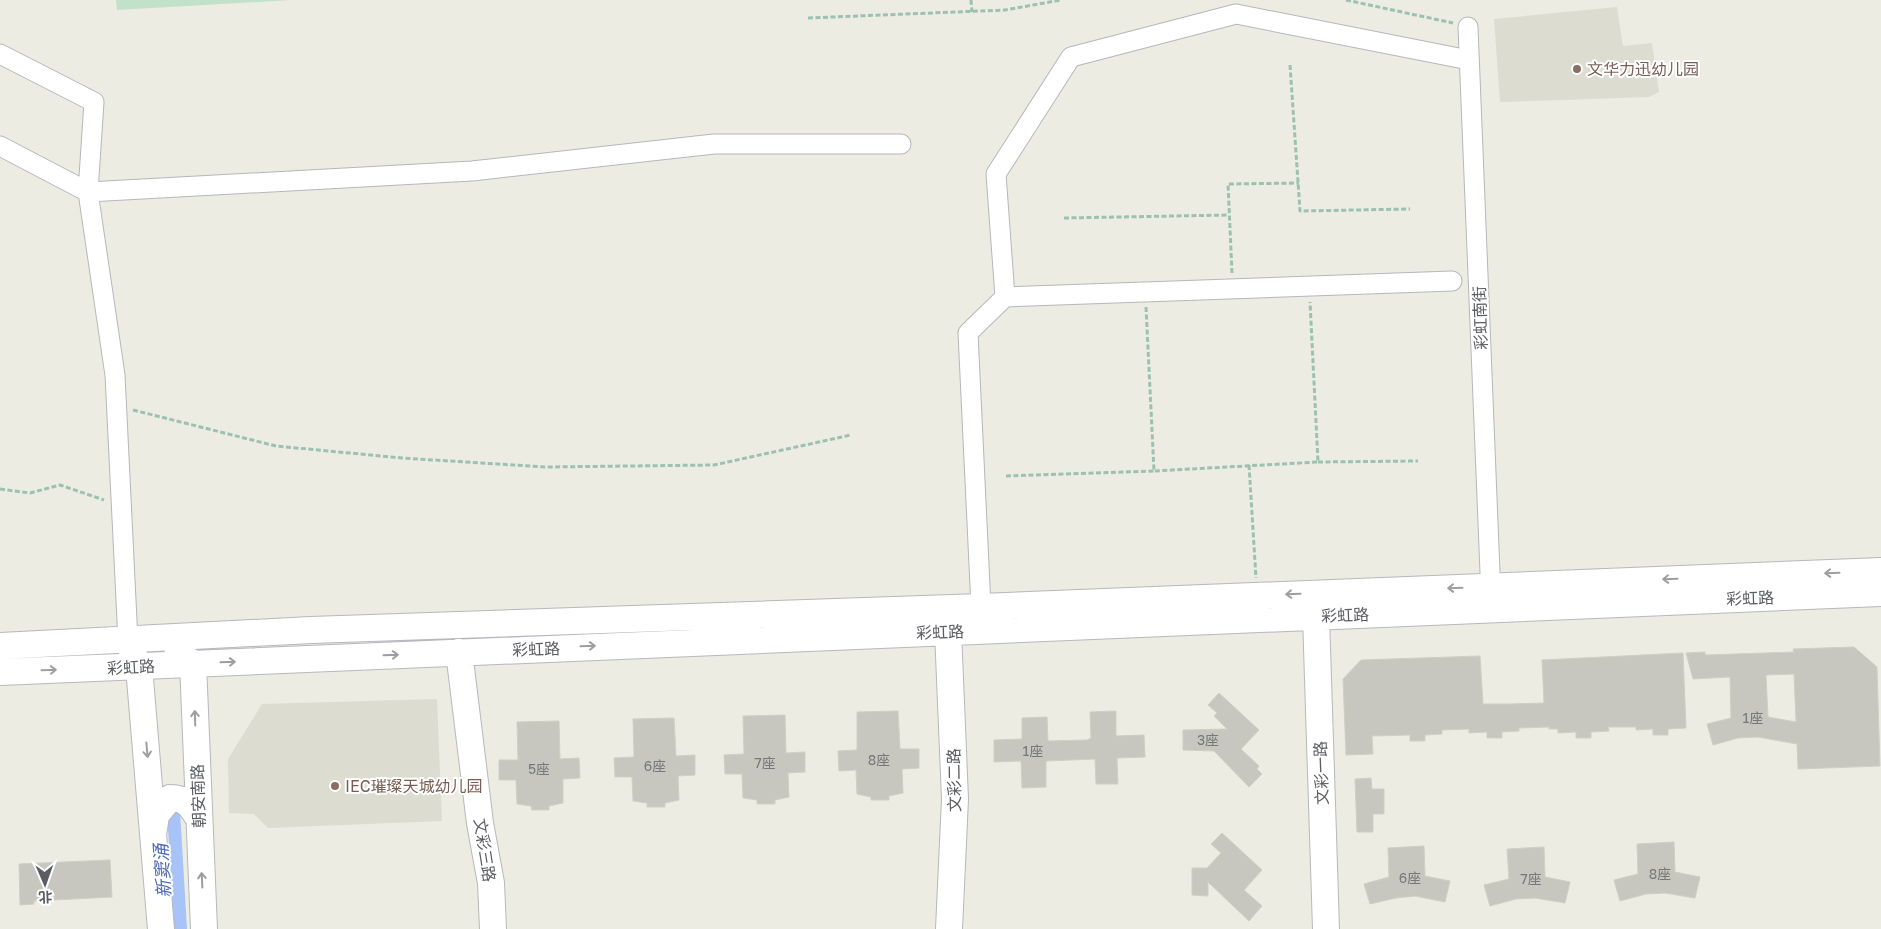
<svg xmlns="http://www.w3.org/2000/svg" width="1881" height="929" viewBox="0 0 1881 929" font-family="'Golos Text','Noto Sans SC',sans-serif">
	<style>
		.education { fill: #dcdcd1 }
		.green { fill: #c1e2c9 }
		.water { fill: #a8c3f7 }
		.building { fill: #c8c7bf; stroke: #d1cfc2; fill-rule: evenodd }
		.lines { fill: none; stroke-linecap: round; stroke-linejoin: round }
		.street-casing { stroke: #b5b7bc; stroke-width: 21 }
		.secondary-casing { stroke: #b6b8be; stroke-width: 28 }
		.path { stroke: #9cc2af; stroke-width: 3; stroke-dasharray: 5 2.5; stroke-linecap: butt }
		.street { stroke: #fff; stroke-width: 19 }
		.secondary { stroke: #fff; stroke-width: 26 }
		.oneway { stroke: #9d9ea1 }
		.education-dot { fill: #8d6e63; stroke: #fff; stroke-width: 2 }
		.labels { text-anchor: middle; stroke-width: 4; stroke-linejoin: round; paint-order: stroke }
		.number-label { font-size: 14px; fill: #767879 }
		.education-label { font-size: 16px; fill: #785e54; stroke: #fff; text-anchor: start }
		.street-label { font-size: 16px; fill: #5b5d62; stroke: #fff }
		.water-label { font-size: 18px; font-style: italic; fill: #4d6ab8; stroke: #fff }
	</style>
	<rect width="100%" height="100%" fill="#ecece3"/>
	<path class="education" d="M1617,7L1623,46L1652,43L1659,92L1649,97L1500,102L1494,19Z
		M437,699L442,821L268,828L254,814L229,813L228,759L262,704Z"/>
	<path class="green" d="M116,0H291L117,10Z"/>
	<path class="water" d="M180,811L187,929H174L167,812Z"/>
	<path class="building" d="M1854,647L1877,667L1880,766L1798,769L1797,744L1758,737L1738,738L1713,745L1707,724L1731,718L1730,677L1693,679L1686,653L1705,652V655L1794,652L1793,649ZM1794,674L1796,722L1768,717L1766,675Z
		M1683,653L1686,728L1668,729V735H1653V729L1636,730V727H1608L1609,731L1591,732V738H1576V732L1558,733V729H1549V727L1519,728V731L1502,732V738H1487V732L1469,733V729L1442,730V734L1425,735V741H1410V735L1372,736L1373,754L1346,755L1343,679L1361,660L1480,656L1483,704H1508L1544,703L1542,660Z
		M1219,693L1259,730L1241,749L1259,766L1257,769L1262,774L1249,787L1214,751L1183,750V730L1227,729L1214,716L1217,713L1208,705Z
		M898,711L900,749H919V768L902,769L903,793L889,796V800H871V797L857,794L856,770L839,771L838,751L857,750V712Z
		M1116,711V736L1144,735L1145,757L1117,758L1118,784H1096L1095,759L1046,761V787L1022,788L1021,761L994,762V740L1022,739V718L1047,717L1048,741L1087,740L1091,738L1090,712Z
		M785,715L786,753L805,752V772L788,773L789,797L775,800V804H757V800L743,798L742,774H725L724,755L744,754L743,716Z
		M674,718L676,756L695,755V775L678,776L679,800L665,803V807H647V803L633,801L632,777H615L614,758L634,757L633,719Z
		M559,721L560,759L579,758L580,778L563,779V803L549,806V810H532L531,806L517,804L516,780H499V760H518L517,722Z
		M1371,778L1372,789H1384V814H1373V832H1357L1355,779Z
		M1222,833L1262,870L1244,890L1262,906L1249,921L1208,882V896L1192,895V868H1207L1221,853L1211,844Z
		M1674,842L1675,872L1700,877L1695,898L1665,893L1646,894L1620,901L1614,880L1638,874L1637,844Z
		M1424,846L1425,876L1450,881L1445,902L1415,896L1396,898L1370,904L1364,884L1389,877L1388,848Z
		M1544,847L1545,877L1570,882L1565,903L1535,898L1516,899L1490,906L1484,885L1509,879L1507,849Z
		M110,860L112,897L34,901V904L20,905L19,864Z"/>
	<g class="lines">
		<g class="street-casing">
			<path id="street" d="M1468,27L1491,597
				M0,54L94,102L88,192L115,375L128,641
				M0,146L88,192L472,171L714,144H901
				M1005,297L1452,281
				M981,607L968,333L1005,297L996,174L1071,57L1236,14L1469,60"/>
		</g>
		<g class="secondary-casing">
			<path id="secondary" d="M1316,616L1326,929
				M948,631L955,799L949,929
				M0,646L311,630L981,607L1881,571
				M132,652L139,667L161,929
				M459,652L480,823L491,883L493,929
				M177,655L193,663L204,929
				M0,672L1881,593
				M154,829L156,815L170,798C187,798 191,806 199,819"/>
		</g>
		<path class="path" d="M971,0L972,12
			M1346,0L1453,23
			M808,18L1005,10L1061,0
			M1290,65L1300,211L1410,209
			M1064,218L1229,215
			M1232,273L1228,184L1299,183
			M1146,307L1154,471L1318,462L1310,302
			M133,410L276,446L402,458L545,467L714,465L851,435
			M1318,462L1418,461
			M1249,465L1256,578
			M1006,476L1154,471
			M0,489L30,493L60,485L104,500"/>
		<use href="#street" class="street"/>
		<use href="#secondary" class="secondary"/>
	</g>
	<defs><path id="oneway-shaft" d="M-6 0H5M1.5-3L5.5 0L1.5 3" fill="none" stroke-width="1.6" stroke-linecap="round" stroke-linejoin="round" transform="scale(1.25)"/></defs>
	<g class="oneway">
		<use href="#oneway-shaft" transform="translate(1832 573) rotate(178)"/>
		<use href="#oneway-shaft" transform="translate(1670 579) rotate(178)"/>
		<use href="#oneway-shaft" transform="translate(1455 588) rotate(178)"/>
		<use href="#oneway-shaft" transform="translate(1293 594) rotate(178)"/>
		<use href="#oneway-shaft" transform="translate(588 646) rotate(-2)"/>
		<use href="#oneway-shaft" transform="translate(391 655) rotate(-2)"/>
		<use href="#oneway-shaft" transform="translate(228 662) rotate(-2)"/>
		<use href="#oneway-shaft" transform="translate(49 670) rotate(-2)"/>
		<use href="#oneway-shaft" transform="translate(195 718) rotate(-92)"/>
		<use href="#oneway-shaft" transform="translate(147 750) rotate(85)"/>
		<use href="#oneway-shaft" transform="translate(202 880) rotate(-93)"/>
	</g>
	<g class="education-dot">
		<circle cx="1577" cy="69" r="5"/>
		<circle cx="335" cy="786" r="5"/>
	</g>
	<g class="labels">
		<g class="number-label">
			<text x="1753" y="723">1座</text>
			<text x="1208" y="745">3座</text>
			<text x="1033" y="756">1座</text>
			<text x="879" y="765">8座</text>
			<text x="765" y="768">7座</text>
			<text x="655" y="771">6座</text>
			<text x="539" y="774">5座</text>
			<text x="1660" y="879">8座</text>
			<text x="1410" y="883">6座</text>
			<text x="1531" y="884">7座</text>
		</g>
		<g class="education-label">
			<text x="1587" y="75">文华力迅幼儿园</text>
			<text x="345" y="792">IEC璀璨天城幼儿园</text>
		</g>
		<g class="street-label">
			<text transform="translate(1480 318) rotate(-92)" y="6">彩虹南街</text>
			<text transform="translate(1750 598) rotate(-2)" y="6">彩虹路</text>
			<text transform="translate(1345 615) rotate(-2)" y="6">彩虹路</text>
			<text transform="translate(940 632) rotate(-2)" y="6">彩虹路</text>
			<text transform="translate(536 649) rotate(-2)" y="6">彩虹路</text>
			<text transform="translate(131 667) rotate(-3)" y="6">彩虹路</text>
			<text transform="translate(1321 773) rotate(-92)" y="6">文彩一路</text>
			<text transform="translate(954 780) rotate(-91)" y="6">文彩二路</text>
			<text transform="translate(198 796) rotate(-92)" y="6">朝安南路</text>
			<text transform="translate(485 850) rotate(81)" y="6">文彩三路</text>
		</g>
		<g class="water-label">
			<text transform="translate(163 871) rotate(-94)" y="6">新窦涌</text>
		</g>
	</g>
	<g transform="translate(45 884) rotate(178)" stroke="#ffffff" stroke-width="4" paint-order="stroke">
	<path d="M0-4L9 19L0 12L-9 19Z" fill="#5b5d62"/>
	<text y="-8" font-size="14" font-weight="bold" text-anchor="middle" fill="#5b5d62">北</text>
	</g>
</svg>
